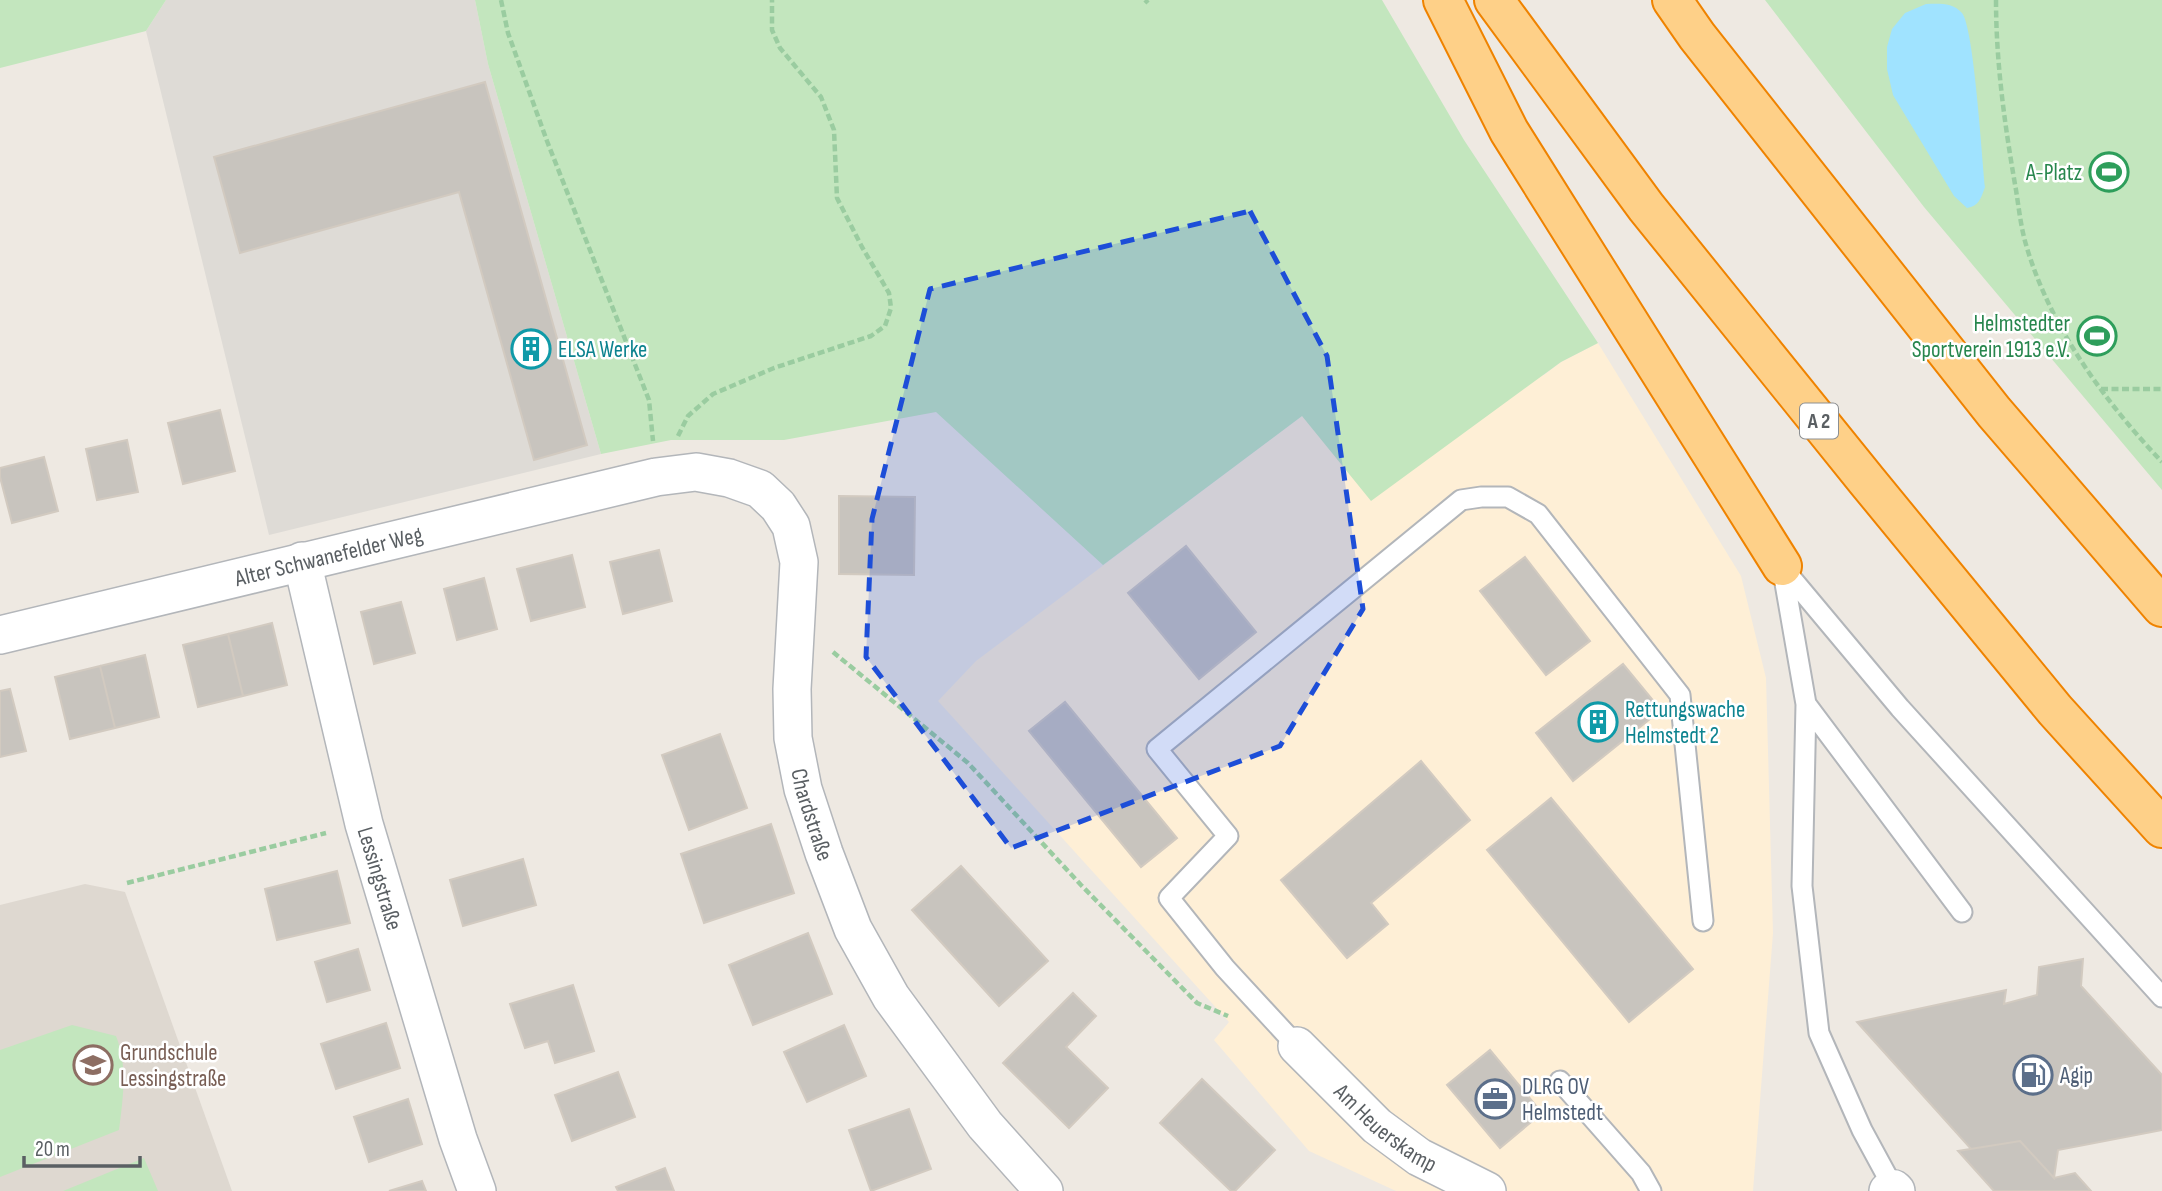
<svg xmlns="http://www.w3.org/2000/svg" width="2162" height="1191" viewBox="0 0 2162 1191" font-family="'Sofia Sans Condensed',sans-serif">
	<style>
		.commercial { fill: #feefd6 }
		.industrial { fill: #dedbd6 }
		.education { fill: #ded8d0 }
		.green { fill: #c3e6be }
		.water { fill: #a0e3ff }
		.building { fill: #c8c4be; stroke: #d2cac0; stroke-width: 2 }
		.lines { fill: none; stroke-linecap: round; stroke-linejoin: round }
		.lane-casing { stroke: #b3b6ba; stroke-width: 23 }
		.street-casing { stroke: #b3b6ba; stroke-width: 40 }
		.highway-casing { stroke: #ef8300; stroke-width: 42 }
		.path { stroke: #9acca0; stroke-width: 4.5; stroke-dasharray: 7 3.5; stroke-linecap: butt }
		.lane { stroke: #fff; stroke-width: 19 }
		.street { stroke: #fff; stroke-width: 37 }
		.highway { stroke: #fed088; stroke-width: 38 }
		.marked { fill: #1d4ed8; fill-opacity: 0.2; stroke: #1d4ed8; stroke-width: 5; stroke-dasharray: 14 9; stroke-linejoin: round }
		.labels { text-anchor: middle; stroke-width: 5; stroke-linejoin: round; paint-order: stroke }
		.shield { fill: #fff; stroke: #8c8f92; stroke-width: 2 }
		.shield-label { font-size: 21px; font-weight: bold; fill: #5a5f63 }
		.leisure-label { font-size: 23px; fill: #27864d; stroke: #fff; text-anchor: end }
		.culture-label { font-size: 23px; fill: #0d838f; stroke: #fff; text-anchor: start }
		.street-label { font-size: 23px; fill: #5a5f63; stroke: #fff }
		.education-label { font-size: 23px; fill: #785e54; stroke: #fff; text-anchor: start }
		.service-label { font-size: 23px; fill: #4e5e75; stroke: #fff; text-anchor: start }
	</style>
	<rect width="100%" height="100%" fill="#eee9e2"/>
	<path class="commercial" d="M1598,343L1741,576L1766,678L1773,933L1753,1191H1396L1309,1151L1214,1040L1229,1022L938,701L976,661L1302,416L1544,375L1561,362Z"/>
	<path class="industrial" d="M166,0H475L488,64L601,454L269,535L146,31Z"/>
	<path class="education" d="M85,884L125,892L232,1191H0V905Z"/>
	<path class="green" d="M0,0H166L146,31L0,68Z
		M475,0H1382L1464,140L1598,343L1561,362L1371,501L1302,416L1103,565L936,412L784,440H671L601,454L488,64Z
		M1765,0H2162V490L1924,207Z
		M72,1025L116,1036C128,1065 123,1099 119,1130L0,1177V1050Z
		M144,1158L158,1191H63Z"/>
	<path class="water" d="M1926,4C1939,4 1952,2 1962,13C1974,28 1982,159 1985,187C1981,198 1979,206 1967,208L1954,196L1893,95L1887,69V47L1892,29L1905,13Z"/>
	<path class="building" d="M485,82L587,445L534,460L459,192L240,253L214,157Z
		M220,410L235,471L183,484L168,423Z
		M127,440L138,492L97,500L86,449Z
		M44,457L58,511L12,523L0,477V468Z
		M839,496L915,497L914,575L839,574Z
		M1186,546L1256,632L1199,679L1128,593Z
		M659,550L672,601L623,614L610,562Z
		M572,555L585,607L531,621L517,569Z
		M1525,557L1590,641L1546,675L1480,591Z
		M484,578L497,629L457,640L444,589Z
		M401,602L415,653L374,664L361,612Z
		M272,623L287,685L243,696L228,634Z
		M228,634L243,696L198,707L183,645Z
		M145,655L159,717L115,728L100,666Z
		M1623,664L1661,710L1573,781L1536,733Z
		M100,666L115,728L70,739L55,677Z
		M10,689L26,751L0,757V691Z
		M1065,702L1177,838L1141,867L1029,731Z
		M720,734L747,808L689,830L662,755Z
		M1421,761L1470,820L1371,903L1388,924L1347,958L1281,880Z
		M1551,798L1693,969L1629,1022L1487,850Z
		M771,824L794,893L704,923L681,854Z
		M523,859L536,905L463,926L450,880Z
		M961,866L1048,961L999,1006L912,910Z
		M337,871L350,923L277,940L265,889Z
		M808,933L832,994L753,1025L729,965Z
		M358,949L370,990L327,1002L315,962Z
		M2083,959L2081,986L2162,1075V1130L2058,1150L2054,1178L2020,1141L1971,1149L1857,1022L2006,990L2004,1004L2037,995L2039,967Z
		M573,985L594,1051L555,1063L548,1041L525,1048L510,1004Z
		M1073,993L1096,1016L1066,1047L1108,1088L1069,1128L1003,1063Z
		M386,1023L400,1068L336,1089L321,1044Z
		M844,1025L866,1076L807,1102L784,1052Z
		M1490,1050L1542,1113L1500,1148L1447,1085Z
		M618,1072L635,1117L572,1141L555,1095Z
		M1202,1079L1275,1150L1235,1191H1231L1160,1123Z
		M408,1099L422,1144L369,1162L354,1117Z
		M909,1109L931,1169L871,1191L849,1130Z
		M2020,1141L2054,1178L2075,1173L2091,1191H1994L1958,1151Z
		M665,1168L674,1191H618L616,1187Z
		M422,1181L426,1191H389Z"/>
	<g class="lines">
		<g class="lane-casing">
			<path id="lane" d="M1782,566L1806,704L1802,886L1819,1033L1862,1130L1894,1189
				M1782,567L1900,708L2162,997
				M1806,704L1962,912
				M1297,1046L1225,968L1169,898L1228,836L1157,749L1461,500L1481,497H1508L1538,514L1680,695L1703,921
				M1560,1081L1641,1173L1651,1191"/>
		</g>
		<g class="street-casing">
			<g id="street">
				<path id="s1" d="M302,561L364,824L458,1139L477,1191"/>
				<path id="s2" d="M0,635L656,477L696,472L729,478L760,489L778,506L791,526L799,562L792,689L793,738L803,789L824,853L853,929L891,997L985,1125L1044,1191"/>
				<path id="s3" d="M1297,1046L1377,1126L1419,1157L1487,1191"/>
				<path d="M1888,1191L1894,1189L1896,1191"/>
			</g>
		</g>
		<g class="highway-casing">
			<path id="highway" d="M1443,0L1509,131L1782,566
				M1494,0L1646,207L1867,481L2055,710L2162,828
				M1672,0L1697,36L1994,412L2162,607"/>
		</g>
		<path class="path" d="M501,0L508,33L547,141L649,400L653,441
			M1145,0L1148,3
			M1996,0C1996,64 2005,127 2016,190C2019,209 2021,229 2027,248C2051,328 2105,402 2162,462
			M2101,389H2162
			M678,436L688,416L713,394L774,368L871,336L885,326L891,308L889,293L862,247L837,198L834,130L821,97L780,48L772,30V0
			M833,652L968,763L1081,885L1197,1003L1228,1016
			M127,883L326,833"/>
		<use href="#lane" class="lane"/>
		<use href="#street" class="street"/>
		<use href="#highway" class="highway"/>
	</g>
	<path class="marked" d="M1250,211L1327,356L1363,609L1280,746L1011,848L866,657L872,519L930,289Z"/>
	<defs>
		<g id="stadium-ring" transform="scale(2.0125)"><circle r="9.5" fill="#fff" stroke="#2e9e5b" stroke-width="1.5"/><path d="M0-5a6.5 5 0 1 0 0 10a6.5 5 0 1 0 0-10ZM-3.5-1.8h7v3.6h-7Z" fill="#2e9e5b"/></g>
		<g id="building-ring" transform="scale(2.0125)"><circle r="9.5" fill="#fff" stroke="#0f9aa8" stroke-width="1.5"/><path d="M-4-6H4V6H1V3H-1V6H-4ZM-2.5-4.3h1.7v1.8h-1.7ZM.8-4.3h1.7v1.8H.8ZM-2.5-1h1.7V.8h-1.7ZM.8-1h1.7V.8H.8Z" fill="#0f9aa8"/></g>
		<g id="school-ring" transform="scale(2.0125)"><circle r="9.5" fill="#fff" stroke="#8d6e63" stroke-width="1.5"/><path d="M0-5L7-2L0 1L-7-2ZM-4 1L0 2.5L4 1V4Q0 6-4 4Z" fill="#8d6e63"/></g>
		<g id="fuel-ring" transform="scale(2.0125)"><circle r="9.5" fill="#fff" stroke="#5c6f8a" stroke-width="1.5"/><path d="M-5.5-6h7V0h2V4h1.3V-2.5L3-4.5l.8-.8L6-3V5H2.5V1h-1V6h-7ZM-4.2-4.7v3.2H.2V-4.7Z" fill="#5c6f8a"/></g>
		<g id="office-ring" transform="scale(2.0125)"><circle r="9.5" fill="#fff" stroke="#5c6f8a" stroke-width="1.5"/><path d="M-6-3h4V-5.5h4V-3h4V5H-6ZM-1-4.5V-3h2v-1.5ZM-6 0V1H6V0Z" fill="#5c6f8a"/></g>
	</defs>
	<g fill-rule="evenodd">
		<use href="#stadium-ring" x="2109" y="172"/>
		<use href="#stadium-ring" x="2097" y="336"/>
		<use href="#building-ring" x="531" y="349"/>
		<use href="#building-ring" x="1598" y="722"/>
		<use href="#school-ring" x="93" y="1065"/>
		<use href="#fuel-ring" x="2033" y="1075"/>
		<use href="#office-ring" x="1495" y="1099"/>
	</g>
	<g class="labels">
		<rect class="shield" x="1800" y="403.5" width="38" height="35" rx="5"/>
		<g class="shield-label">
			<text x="1819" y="428">A 2</text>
		</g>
		<g class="leisure-label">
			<text x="2082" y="180">A-Platz</text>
			<text x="2070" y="331">Helmstedter<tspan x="2070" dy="26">Sportverein 1913 e.V.</tspan></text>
		</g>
		<g class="culture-label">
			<text x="558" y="357">ELSA Werke</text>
			<text x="1625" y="717">Rettungswache<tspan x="1625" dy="26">Helmstedt 2</tspan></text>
		</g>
		<g class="street-label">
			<text dy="8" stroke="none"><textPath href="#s2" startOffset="338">Alter Schwanefelder Weg</textPath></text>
			<text dy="8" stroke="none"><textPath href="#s2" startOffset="1122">Chardstraße</textPath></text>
			<text dy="8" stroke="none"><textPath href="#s1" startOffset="327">Lessingstraße</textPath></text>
			<text dy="8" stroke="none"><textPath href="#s3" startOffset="121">Am Heuerskamp</textPath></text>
		</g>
		<g class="education-label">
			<text x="120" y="1060">Grundschule<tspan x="120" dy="26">Lessingstraße</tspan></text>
		</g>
		<g class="service-label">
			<text x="2060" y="1083">Agip</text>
			<text x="1522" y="1094">DLRG OV<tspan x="1522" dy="26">Helmstedt</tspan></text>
		</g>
	</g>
	<path d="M24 1156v10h116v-10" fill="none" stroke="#5a5f63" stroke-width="3.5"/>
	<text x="35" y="1156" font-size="21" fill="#5a5f63" stroke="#ffffff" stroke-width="5" paint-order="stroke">20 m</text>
</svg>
